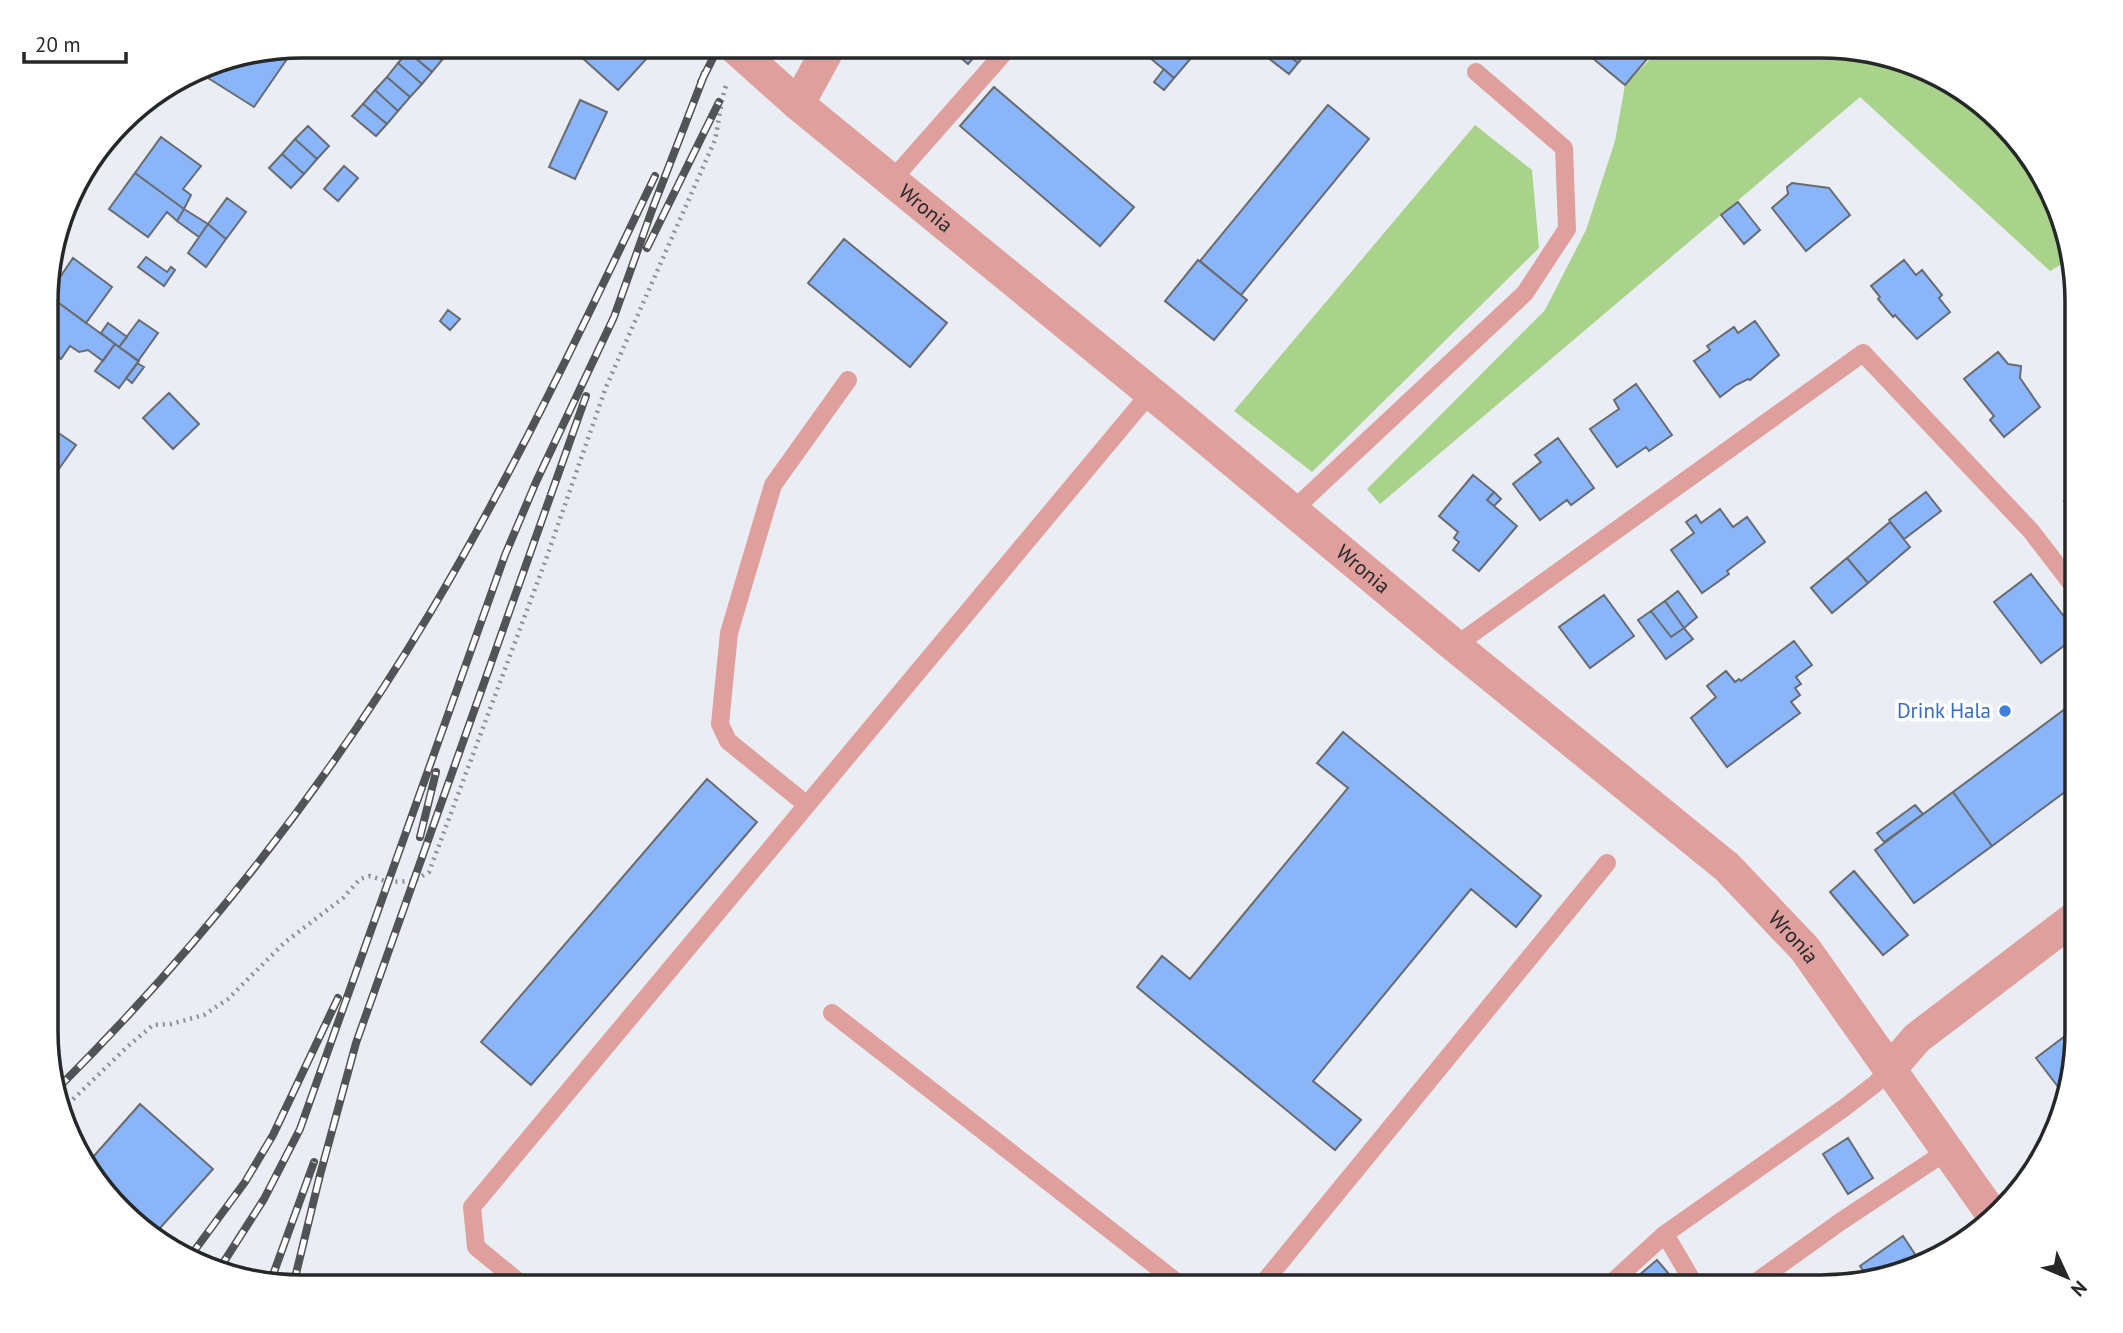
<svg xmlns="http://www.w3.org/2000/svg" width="2123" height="1333" viewBox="0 0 2123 1333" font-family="'PT Sans',sans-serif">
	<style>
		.green { fill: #a9d38a }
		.building { fill: #8ab6f9; stroke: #686b71; stroke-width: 2 }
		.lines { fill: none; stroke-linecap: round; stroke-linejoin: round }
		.path { stroke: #8c8f93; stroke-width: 4.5; stroke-dasharray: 2 5; stroke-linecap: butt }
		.lane { stroke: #dfa09d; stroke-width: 18 }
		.street { stroke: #dfa09d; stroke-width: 33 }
		.rail-casing { stroke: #515356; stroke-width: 8 }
		.rail { stroke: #fff; stroke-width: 5; stroke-dasharray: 16; stroke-linecap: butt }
		.shop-dot { fill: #3f7fe0; stroke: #fff; stroke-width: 2.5 }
		.labels { text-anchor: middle; stroke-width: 7; stroke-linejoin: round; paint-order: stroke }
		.street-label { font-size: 21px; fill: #252729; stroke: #fff }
		.shop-label { font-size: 21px; fill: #366cbe; stroke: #fff; text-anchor: end }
		.rim { fill: none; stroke: #252729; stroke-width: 3.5 }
	</style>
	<rect width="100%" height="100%" fill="#eaeef4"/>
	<path class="green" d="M1663,46H1822L1888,54L1963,88L2043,174L2069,260L2050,271L1860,97L1380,504L1367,489L1545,310L1586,230L1615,141L1625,85Z
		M1475,125L1532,170L1539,248L1312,472L1234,411Z"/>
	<path class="building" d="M296,46L254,107L208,78L207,69L210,64Z
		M414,46H425L442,60L432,72L408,52Z
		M425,46H449L452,48L442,60Z
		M569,46H658L618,90Z
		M947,46H984L968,64Z
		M1136,46H1194L1198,50L1174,78Z
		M1271,46H1277L1298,63L1289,74L1263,54Z
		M1277,46H1302L1308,51L1298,63Z
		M1578,46H1658L1625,85Z
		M408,52L432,72L422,84L398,63Z
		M398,63L422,84L410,97L387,77Z
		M1164,69L1174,78L1164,90L1154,82Z
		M387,77L410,97L398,111L375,90Z
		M994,87L1134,207L1100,246L960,126Z
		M375,90L398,111L387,124L363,104Z
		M580,100L607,112L575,179L549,167Z
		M363,104L387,124L376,136L352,116Z
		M1328,105L1369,139L1241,295L1200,261Z
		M308,126L329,146L317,159L295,139Z
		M161,137L201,166L183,189L191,195L184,209L135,173Z
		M295,139L317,159L304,174L282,154Z
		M282,154L304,174L291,188L269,168Z
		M344,166L358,178L338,201L324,189Z
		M135,173L184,209L177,221L167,212L148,237L109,209Z
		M1792,183L1829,188L1850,215L1806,251L1772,208L1788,194L1787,187Z
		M227,198L246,212L226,239L208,224Z
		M1738,202L1760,230L1744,244L1721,215Z
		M184,209L208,224L199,237L177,221Z
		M208,224L226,239L206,267L188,253Z
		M844,239L947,323L910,367L808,283Z
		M146,257L167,272L171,267L175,270L164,286L138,267Z
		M73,258L112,287L86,323L48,295Z
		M1198,260L1247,300L1214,340L1165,301Z
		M1904,260L1916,275L1922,270L1939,291L1942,295L1939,298L1950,312L1917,339L1895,315L1893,317L1878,299L1880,297L1871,286Z
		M48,295L115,344L103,361L88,350L79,352L70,346L61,359L48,349Z
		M448,310L460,319L450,330L440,321Z
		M139,320L158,333L138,361L119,347Z
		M1755,321L1779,355L1750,380L1748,379L1736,385L1720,397L1694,361L1710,350L1707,346L1734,327L1738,333Z
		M108,323L127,337L119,347L101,333Z
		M115,344L139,361L119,388L95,371Z
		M1998,352L2008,364L2021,366L2020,378L2040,407L2004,437L1990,420L1994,416L1964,379Z
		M137,363L144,367L132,383L126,378Z
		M1636,384L1672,435L1649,451L1646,447L1617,467L1590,429L1619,409L1614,400Z
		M169,393L199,424L173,449L143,418Z
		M57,432L76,445L53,477L48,474V445Z
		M1558,438L1594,488L1571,505L1567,500L1540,520L1513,484L1541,462L1535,455Z
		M1473,475L1494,492L1487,500L1517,526L1479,571L1453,550L1459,542L1454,538L1458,532L1439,516Z
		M2077,491V517L2064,501Z
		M1494,492L1501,499L1494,506L1487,500Z
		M1926,492L1941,511L1904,539L1889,520Z
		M1720,509L1733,527L1747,517L1765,542L1727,571L1729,574L1702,593L1671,550L1694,533L1686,522L1696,515L1701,523Z
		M1890,522L1910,547L1868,583L1847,558Z
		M1847,558L1868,583L1832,613L1811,588Z
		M2031,574L2077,633V636L2041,663L1994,602Z
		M1678,591L1697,617L1684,628L1665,601Z
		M1604,595L1634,636L1590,668L1559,627Z
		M1665,601L1684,628L1671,637L1651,611Z
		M1651,611L1671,637L1684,628L1693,639L1666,659L1638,620Z
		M1794,641L1812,665L1796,677L1801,684L1795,688L1800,695L1791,702L1800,713L1727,767L1691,718L1716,697L1707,686L1726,671L1735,682L1739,679L1741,681Z
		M2077,700V783L1992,846L1953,792Z
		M1343,732L1541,896L1516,927L1471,889L1313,1081L1361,1120L1335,1150L1137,987L1162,956L1190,979L1348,788L1317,763Z
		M707,779L757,822L531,1085L481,1042Z
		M1953,792L1992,846L1914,903L1875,850Z
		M1915,805L1923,814L1884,842L1877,833Z
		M1854,871L1908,935L1883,955L1830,892Z
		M2077,1027V1048L2062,1092L2036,1058Z
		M140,1104L213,1169L152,1237L85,1166Z
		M1848,1138L1873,1178L1848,1194L1823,1154Z
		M1903,1236L1920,1262L1868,1278L1860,1266Z
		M1657,1260L1680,1287H1625Z"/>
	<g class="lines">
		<path class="path" d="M63,1109L127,1047L153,1025L171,1024L204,1015L228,999L284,943L343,898L360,879L370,876L388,882L413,881L429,872L545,562L606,387L715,140C718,127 722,92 727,84"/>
		<path class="lane" d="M892,180L1010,46
			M1292,511L1525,293L1567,229L1564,148L1476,72
			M1455,646L1863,353L2031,531L2077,591
			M807,805L728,741L720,724L729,633L773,485L848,380
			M832,1013L1183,1287
			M1665,1234L1696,1287
			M525,1287L476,1247L472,1207L1151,392
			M1260,1287L1607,863
			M1607,1287L1665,1234L1844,1108L1875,1084L1890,1069
			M1749,1287L1840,1222L1947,1151"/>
		<g class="street">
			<path id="s1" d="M733,46L798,104L1172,410L1455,646L1727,867L1805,949L1992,1214"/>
			<path d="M798,104L830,46"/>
			<path d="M1890,1069L1917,1038L2077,916"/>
		</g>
		<g class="rail-casing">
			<path id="rail" d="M701,82L719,46
				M647,248L719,102
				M420,837L436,772
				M56,1090C199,948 327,785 430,613C514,472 584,324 655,176
				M189,1258L245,1182L273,1135L338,998
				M218,1271L264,1199L300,1129L505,555L536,482L614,317L652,210L705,73
				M270,1283L314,1162
				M293,1286L320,1175L356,1043L586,396"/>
		</g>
		<use href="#rail" class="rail"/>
	</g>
	<circle class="shop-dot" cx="2005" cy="711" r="7"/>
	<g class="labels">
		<g class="street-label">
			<text dy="7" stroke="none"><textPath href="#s1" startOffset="252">Wronia</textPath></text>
			<text dy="7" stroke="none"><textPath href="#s1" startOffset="819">Wronia</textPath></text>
			<text dy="7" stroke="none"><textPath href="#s1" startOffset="1386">Wronia</textPath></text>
		</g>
		<g class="shop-label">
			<text x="1991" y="718">Drink Hala</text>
		</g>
	</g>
	<path d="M0 0H2123V1333H0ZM302 58H1821A244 244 0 0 1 2065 302V1031A244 244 0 0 1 1821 1275H302A244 244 0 0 1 58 1031V302A244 244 0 0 1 302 58Z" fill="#fff" fill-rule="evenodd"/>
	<path class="rim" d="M302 58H1821A244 244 0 0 1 2065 302V1031A244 244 0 0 1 1821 1275H302A244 244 0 0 1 58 1031V302A244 244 0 0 1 302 58Z"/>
	<g transform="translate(2067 1277) rotate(134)" stroke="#ffffff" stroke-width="5" paint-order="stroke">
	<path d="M0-5L12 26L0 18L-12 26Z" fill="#252729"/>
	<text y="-10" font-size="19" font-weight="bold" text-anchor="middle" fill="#252729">N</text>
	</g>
	<path d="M24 52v10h102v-10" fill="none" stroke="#252729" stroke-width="3.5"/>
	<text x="35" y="52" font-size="21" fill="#252729" stroke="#ffffff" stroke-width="5" paint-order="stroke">20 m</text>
</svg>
